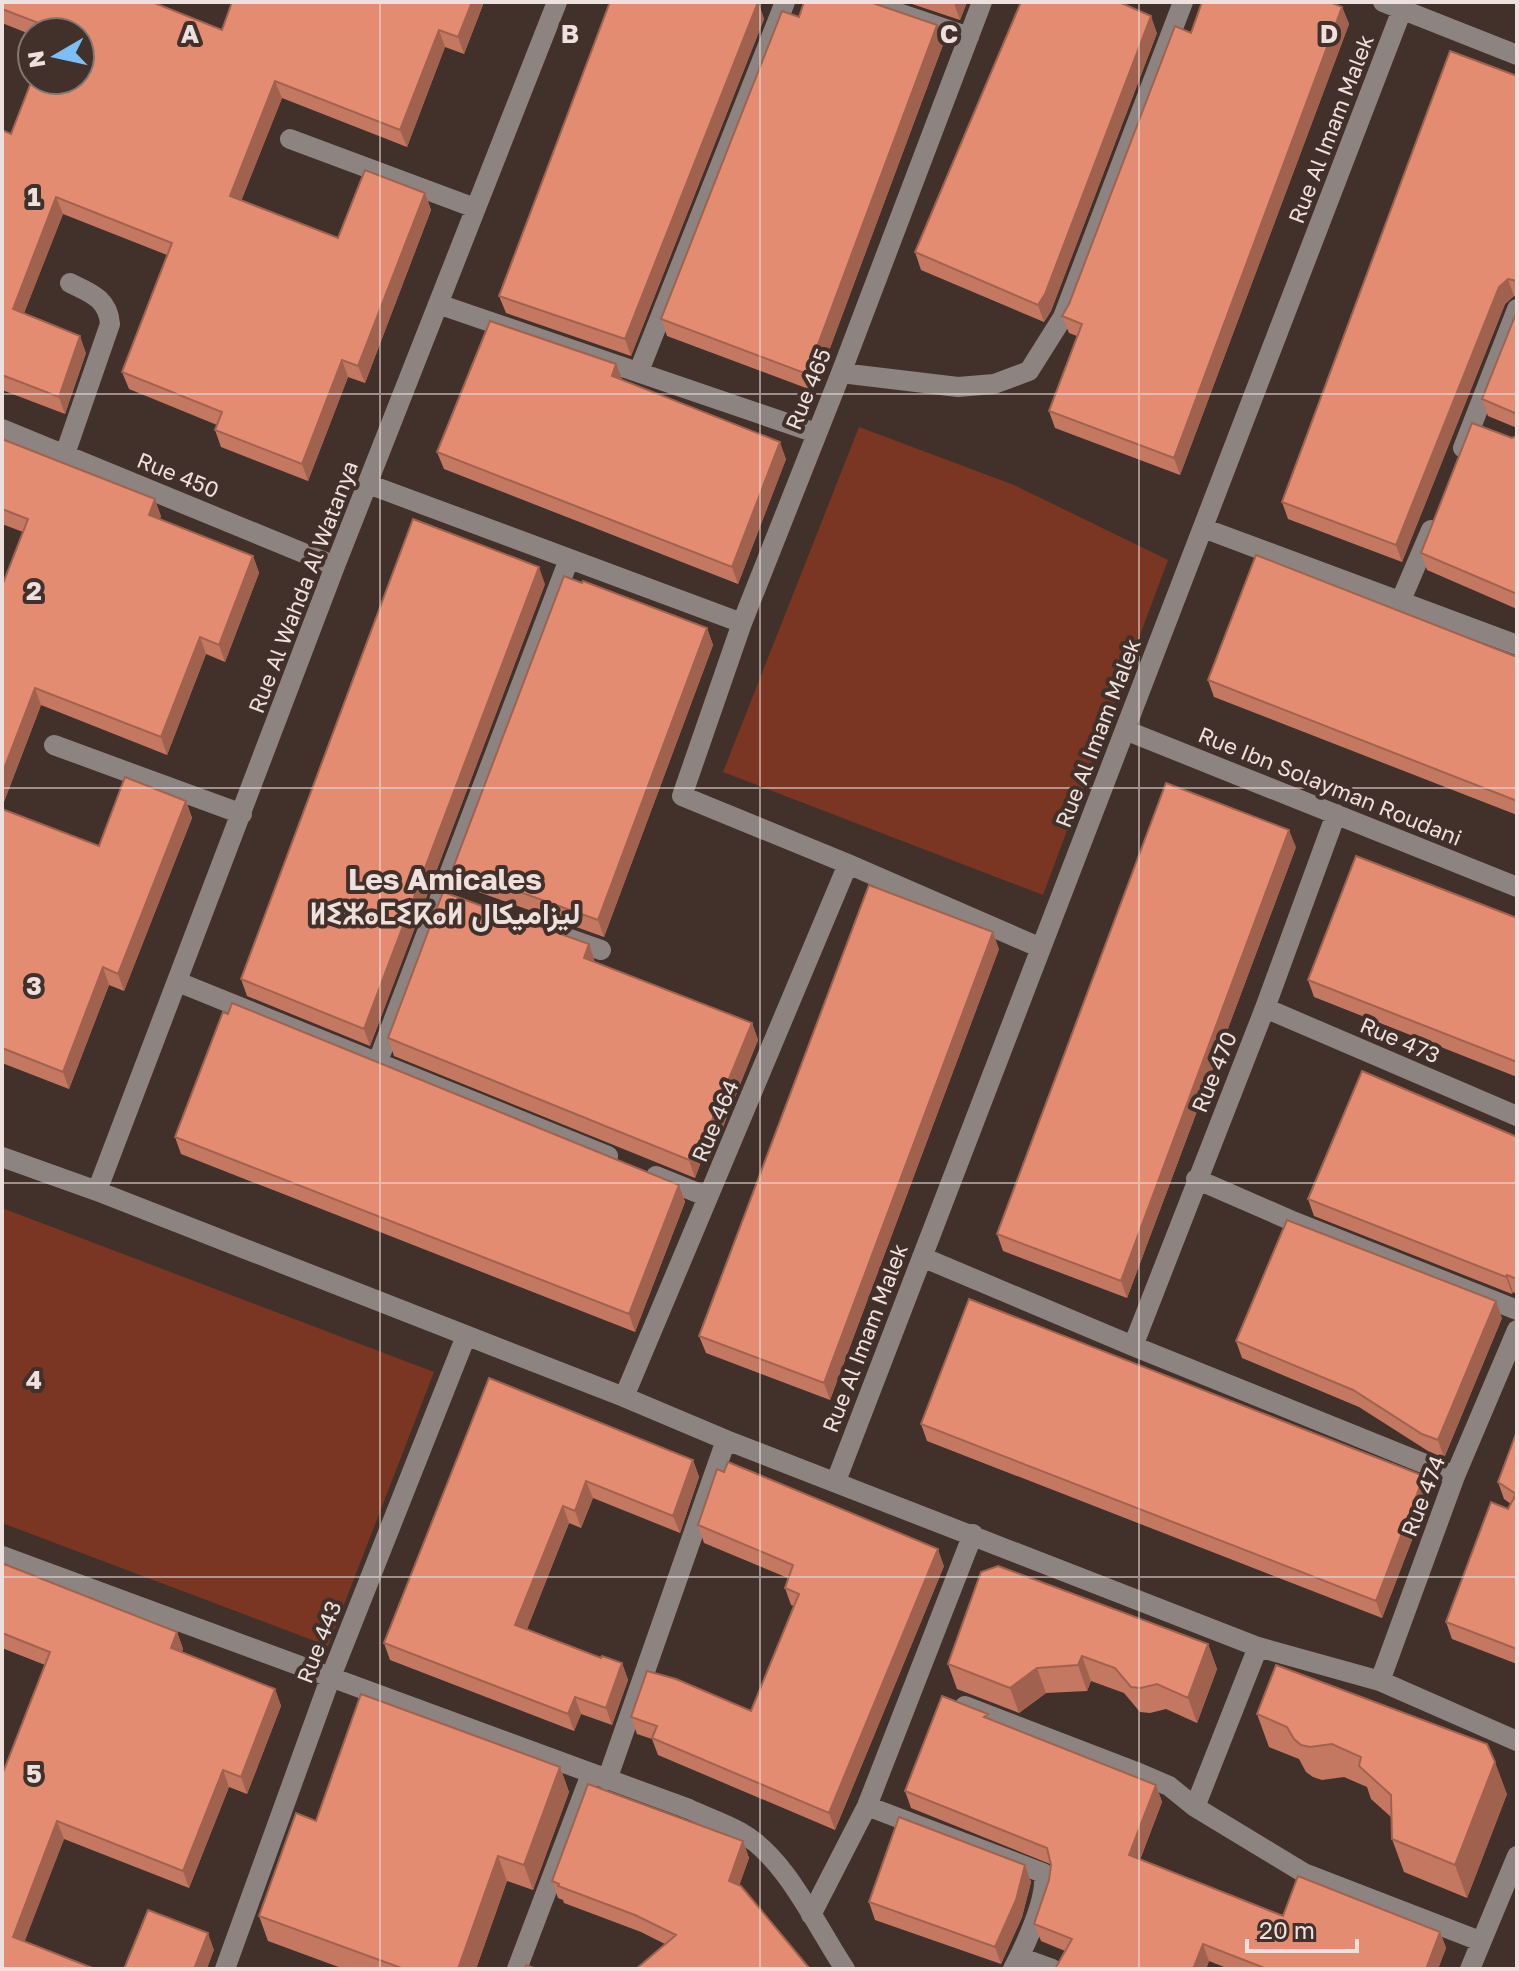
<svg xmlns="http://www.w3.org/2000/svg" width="1519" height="1971" viewBox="0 0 1519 1971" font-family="'Golos Text',Vazirmatn,'Noto Sans Tifinagh',sans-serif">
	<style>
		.green { fill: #7a3622 }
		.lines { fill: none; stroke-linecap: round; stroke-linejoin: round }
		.minor { stroke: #8d8380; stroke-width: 20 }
		.wall { fill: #c47861 }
		.shaded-wall { fill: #a0624f }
		.building { fill: #e48c71; stroke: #a0624f; stroke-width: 2 }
		.grid { fill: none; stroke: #ede0dd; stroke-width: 2; stroke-opacity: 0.55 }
		.labels { text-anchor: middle; stroke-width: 8; stroke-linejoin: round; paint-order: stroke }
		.street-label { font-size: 22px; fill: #ede0dd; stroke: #42302a }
		.district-label { font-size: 30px; font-weight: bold; fill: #ede0dd; stroke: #42302a }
		.grid-label { font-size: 26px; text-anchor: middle; font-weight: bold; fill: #ede0dd; stroke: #42302a; stroke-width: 8; stroke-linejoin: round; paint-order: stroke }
	</style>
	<rect width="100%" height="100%" fill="#42302a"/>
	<path class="green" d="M859,427L1014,485L1168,560L1043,895L723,772Z
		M2,1208L434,1372L328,1646L2,1523Z"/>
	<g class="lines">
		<path class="minor" d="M866,2L969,37
			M982,2L841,373L742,623L682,796L848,864L1041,948
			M1383,2L1517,55
			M290,139L475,208
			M438,304L816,433
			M639,371L785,2
			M841,373L958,387L994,384L1029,371L1063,317L1183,2
			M2,429L335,566
			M1463,448L1517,309
			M65,454L110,324C108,299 91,293 70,283
			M368,484L742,623
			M1203,528L1517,645
			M1401,600L1431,530
			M1125,730L1517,887
			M54,745L242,814
			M564,937L601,950
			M178,982L608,1156
			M1265,1008L1517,1116
			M378,1061L569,559
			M2,1157L97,1191L624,1397L726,1440L1258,1647L1380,1681L1517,1741
			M656,1176L708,1197
			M1196,1179L1290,1220L1517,1310
			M97,1191L335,566L557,2
			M922,1257L1133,1346L1455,1476
			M1133,1346L1265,1008L1336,814
			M624,1397L848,864
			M836,1481L1405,2
			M2,1556L689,1809C706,1817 724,1823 740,1832C786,1857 816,1926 845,1969
			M1380,1681L1455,1476L1517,1330
			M965,1706L1134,1771L1169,1786L1195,1807L1304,1873L1480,1941
			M607,1780L726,1440
			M867,1806L1043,1873C1049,1896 1024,1948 1013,1969
			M1195,1807L1258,1647
			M811,1915L867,1806L973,1534
			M1019,1957L1052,1969
			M225,1969L330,1679L466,1336
			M517,1969L591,1774
			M1470,1969L1517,1856"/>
	</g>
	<path class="wall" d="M2,2L222,30L484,2L464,54L445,47L407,147L282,98L241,201L338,238L425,193L431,210L365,383L348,377L308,481L221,447L215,430L217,425L129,389L122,372L167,255L63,214L24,313L86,353L65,414L2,390V130L11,134L80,32H32V35L2,23Z
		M758,2L764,19L631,356L506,313L499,296Z
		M906,2H967L960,20Z
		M1342,7L1349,24L1180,475L1055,428L1049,411L1077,336L1069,333L1062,316L1069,304L1191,33Z
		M799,17L944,42L814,391L667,336L661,319Z
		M1157,33L1051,311L1044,322L921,270L915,252Z
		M1517,76V297L1514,296L1505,304L1402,562L1288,519L1282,502Z
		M1517,311V428L1488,416L1482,399Z
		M616,364L622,380L786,459L738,584L444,469L437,452Z
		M1517,436V609L1427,570L1421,553L1512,438Z
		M2,439L161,516L160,519L253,556L259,573L225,662L206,654L167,755L41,705L2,807V586L23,532L2,524Z
		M545,584L370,1046L247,996L241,979Z
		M707,628L713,645L604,937L459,885L453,868Z
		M1517,657V815L1214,697L1208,680Z
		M186,801L192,818L124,991L109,985L69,1089L2,1063V809L99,846Z
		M1296,847L1127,1298L1003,1251L997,1234Z
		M1517,918V1077L1314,997L1308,980Z
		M999,949L830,1400L706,1353L699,1336Z
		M595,962L752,1023L758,1040L708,1164L701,1162L695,1178L394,1056L388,1038Z
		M175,1137L679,1185L685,1202L635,1332L181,1154Z
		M1517,1137V1294L1513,1292L1512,1294L1314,1216L1308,1199Z
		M1502,1318L1444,1458L1428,1451L1359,1407L1242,1358L1236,1341Z
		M489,1378L693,1460L699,1477L680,1533L593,1498L581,1528L569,1523L527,1629L601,1658L622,1663L628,1680L612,1725L581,1714L574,1731L390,1660L384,1643Z
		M921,1424L1430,1493L1382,1618L927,1441Z
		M1517,1431V1664L1452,1639L1446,1622L1511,1504L1504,1499L1498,1482Z
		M698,1525L944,1566L835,1830L658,1755L652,1739L637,1734L631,1717L751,1711L794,1606L791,1605L785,1588L788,1578L704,1543Z
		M2,1569L177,1632L183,1649L182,1652L275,1689L281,1706L247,1794L229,1787L189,1888L64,1839L24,1941L2,1969L4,1770L45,1665L2,1648Z
		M1208,1644L1217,1669L1197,1723L1166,1709L1150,1713L1140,1712L1124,1693L1091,1681L1087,1691L1046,1693L1019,1713L957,1689L948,1664Z
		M1257,1714L1507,1794L1467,1898L1404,1872L1392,1839L1391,1817L1371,1799L1367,1787L1344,1777L1322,1780L1313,1777L1306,1772L1299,1759L1269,1747Z
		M990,1720L1156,1785L1162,1802L1140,1860L1283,1916L1440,1932L1446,1948L1438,1969H1229L1209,1961L1206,1969H1055L1065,1951L1041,1941L1034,1924L1049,1880L1050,1864L911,1808L905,1791Z
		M560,1767L569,1792L533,1890L507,1881L476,1969H344L268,1941L259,1916L316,1821Z
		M743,1841L749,1858L739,1885L665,1944L641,1932L564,1903L563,1900L558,1898L552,1881Z
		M1025,1865L1031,1882L1022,1917L1001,1964L875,1920L869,1902Z"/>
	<path class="shaded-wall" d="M472,2H484L464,54L458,37Z
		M758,2L764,19L631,356L625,339Z
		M954,2H967L960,20L954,3Z
		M1342,7L1349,24L1180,475L1174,458Z
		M1151,16L1157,33L1051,311L1044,322L1038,305Z
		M937,25L944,42L814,391L807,374Z
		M439,30L445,47L407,147L400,130Z
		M275,81L282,98L236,214L230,196Z
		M425,193L431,210L365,383L358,366Z
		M56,197L63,214L19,326L13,309Z
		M1508,279L1514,296L1505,304L1402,562L1396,545L1499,287Z
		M80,336L86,353L65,414L59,397Z
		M342,360L348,377L308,481L302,464Z
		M616,364L623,381L612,376Z
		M780,442L786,459L738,584L732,567Z
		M155,499L161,516L155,532L149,515Z
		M253,556L259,573L225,662L219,645Z
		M539,567L545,584L370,1046L364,1029Z
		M707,628L713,645L604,937L598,920Z
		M200,637L206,654L167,755L161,737Z
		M35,688L41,705L2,807V774Z
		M186,801L192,818L124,991L118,974Z
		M1289,830L1296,847L1127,1298L1121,1281Z
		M993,932L999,949L830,1400L824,1383Z
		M589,944L595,962L584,958Z
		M103,967L109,985L69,1089L63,1072Z
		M752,1023L758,1040L708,1164L701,1147Z
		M695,1145L701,1162L695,1178L689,1160Z
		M679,1185L685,1202L635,1332L629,1314Z
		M1507,1275L1513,1292L1512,1294L1506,1277Z
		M1496,1301L1502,1318L1444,1458L1438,1440Z
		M693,1460L699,1477L680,1533L673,1516Z
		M1424,1476L1430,1493L1382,1618L1376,1601Z
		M586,1481L593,1498L581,1528L575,1511Z
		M563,1506L569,1523L522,1642L515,1625Z
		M938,1549L944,1566L835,1830L829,1813Z
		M177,1632L183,1649L177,1665L171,1648Z
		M1208,1644L1217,1669L1197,1723L1188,1698Z
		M1082,1656L1091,1681L1087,1691L1078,1665Z
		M622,1663L628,1680L612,1725L606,1708Z
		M1037,1668L1046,1693L1019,1713L1010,1688Z
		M275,1689L281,1706L247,1794L241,1777Z
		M575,1697L581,1714L574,1731L568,1714Z
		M1495,1762L1507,1794L1467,1898L1455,1865Z
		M560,1767L569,1792L533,1890L524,1865Z
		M223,1770L229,1787L189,1888L183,1871Z
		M1156,1785L1162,1802L1135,1872L1129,1855Z
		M57,1821L64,1839L20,1954L13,1937Z
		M743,1841L749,1858L735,1898L729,1881Z
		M498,1856L507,1881L476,1969H458Z
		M1025,1865L1031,1882L1022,1917L1001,1964L995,1947Z
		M1440,1932L1446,1948L1438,1969H1426Z
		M208,1933L214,1950L207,1969H194Z
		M1203,1944L1209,1961L1206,1969H1193Z"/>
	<path class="building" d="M2,2H152L222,30L232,2H472L458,37L439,30L400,130L275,81L230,196L338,238L365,170L425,193L358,366L342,360L302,464L215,430L222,412L122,372L172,243L56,197L13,309L80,336L59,397L2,375V130L11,134L32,80H80V32H51L52,28L2,9Z
		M610,2H758L625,339L499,296Z
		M804,2H870L937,25L807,374L661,319L782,11L799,17Z
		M1021,2H1119L1151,16L1045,294L1038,305L915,252Z
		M1202,2H1330L1342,7L1174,458L1049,411L1082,324L1062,316L1069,304L1175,26L1191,33Z
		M1450,51L1517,76V281L1508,279L1499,287L1396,545L1282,502Z
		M1517,311V414L1482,399Z
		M490,321L616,364L612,376L780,442L732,567L437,452Z
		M1472,423L1512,438L1517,436V594L1421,553Z
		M2,439L155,499L149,515L253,556L219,645L200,637L161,737L35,688L2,774V586L28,519L2,509Z
		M413,519L539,567L364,1029L241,979Z
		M1256,555L1517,657V801L1208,680Z
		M564,576L582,583L583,581L707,628L598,920L453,868Z
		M125,777L186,801L118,974L103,967L63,1072L2,1048V809L99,846Z
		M1166,783L1289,830L1121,1281L997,1234Z
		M1356,856L1517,918V1062L1308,980Z
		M869,885L993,932L824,1383L699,1336Z
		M443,892L589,944L584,958L752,1023L701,1147L695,1145L689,1160L388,1038Z
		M232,1003L679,1185L629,1314L175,1137L223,1012L228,1014Z
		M1362,1071L1517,1137V1279L1507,1275L1506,1277L1308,1199Z
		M1287,1220L1496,1301L1438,1440L1422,1434L1353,1390L1236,1341Z
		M969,1299L1424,1476L1376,1601L921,1424Z
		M489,1378L693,1460L673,1516L586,1481L575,1511L563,1506L515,1625L601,1658L602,1656L622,1663L606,1708L575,1697L568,1714L384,1643Z
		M1517,1431V1649L1446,1622L1491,1502L1508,1509L1516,1494L1498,1482Z
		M728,1462L938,1549L829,1813L652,1738L657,1726L631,1717L647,1671L676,1679L751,1711L799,1594L785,1588L793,1565L698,1525L717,1469L724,1472Z
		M4,1564L177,1632L171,1648L275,1689L241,1777L223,1770L183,1871L57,1821L13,1937L95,1969H2V1769L4,1770L50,1652L2,1633V1569Z
		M998,1566L1208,1644L1188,1698L1157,1684L1141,1688L1131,1687L1115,1668L1082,1656L1078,1665L1037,1668L1010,1688L948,1664L981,1572Z
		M1276,1665L1487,1744L1495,1762L1455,1865L1392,1839L1391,1795L1359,1766L1361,1757L1332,1744L1310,1747L1301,1745L1294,1739L1287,1727L1257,1714Z
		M361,1694L560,1767L524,1865L498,1856L458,1969H404L259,1916L296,1813L316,1821Z
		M942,1696L988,1714L984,1717L1156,1785L1129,1855L1283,1916L1298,1876L1440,1932L1426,1969H1267L1203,1944L1193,1969H1055L1072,1939L1034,1924L1049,1880L1051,1865L1047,1848L905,1791Z
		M588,1784L743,1841L729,1881L741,1886L810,1969H636L676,1935L635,1915L558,1886L559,1884L552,1881Z
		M899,1817L1025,1865L1016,1900L995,1947L869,1902Z
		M148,1910L208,1933L194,1969H124Z
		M526,1965L536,1969H525Z"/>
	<path class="grid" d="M380,2V1969M760,2V1969M1139,2V1969M2,394H1517M2,788H1517M2,1183H1517M2,1577H1517"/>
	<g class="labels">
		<g class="street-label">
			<text transform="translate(1331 129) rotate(-69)" y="8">Rue Al Imam Malek</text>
			<text transform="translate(808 389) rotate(-68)" y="8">Rue 465</text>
			<text transform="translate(178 475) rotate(22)" y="8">Rue 450</text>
			<text transform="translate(303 587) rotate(-69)" y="8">Rue Al Wahda Al Watanya</text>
			<text transform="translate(1098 733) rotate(-69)" y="8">Rue Al Imam Malek</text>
			<text transform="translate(1330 786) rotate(22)" y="8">Rue Ibn Solayman Roudani</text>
			<text transform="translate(1400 1040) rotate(23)" y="8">Rue 473</text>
			<text transform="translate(1214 1072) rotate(-68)" y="8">Rue 470</text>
			<text transform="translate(715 1121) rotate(-67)" y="8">Rue 464</text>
			<text transform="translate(865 1338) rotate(-69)" y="8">Rue Al Imam Malek</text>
			<text transform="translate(1423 1496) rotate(-69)" y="8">Rue 474</text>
			<text transform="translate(319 1642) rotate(-69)" y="8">Rue 443</text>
		</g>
		<g class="district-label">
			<text x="445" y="890">Les Amicales<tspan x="445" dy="34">ⵍⵉⵣⴰⵎⵉⴽⴰⵍ ليزاميكال</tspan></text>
		</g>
	</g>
	<g class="grid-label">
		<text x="190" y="43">A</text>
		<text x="570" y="43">B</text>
		<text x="949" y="43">C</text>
		<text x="1329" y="43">D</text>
		<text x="34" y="206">1</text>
		<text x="34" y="600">2</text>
		<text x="34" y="995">3</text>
		<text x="34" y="1389">4</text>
		<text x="34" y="1783">5</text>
	</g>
	<rect width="1519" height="1971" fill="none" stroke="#ede0dd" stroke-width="8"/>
	<g transform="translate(56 56) rotate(261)"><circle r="38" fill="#42302a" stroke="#867672" stroke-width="2"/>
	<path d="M0-6L14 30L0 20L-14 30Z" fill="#7dbef9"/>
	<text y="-12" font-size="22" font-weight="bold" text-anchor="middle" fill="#ede0dd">N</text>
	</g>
	<path d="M1247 1939v12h110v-12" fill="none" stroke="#ede0dd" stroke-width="4"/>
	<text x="1259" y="1939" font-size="24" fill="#ede0dd" stroke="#42302a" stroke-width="6" paint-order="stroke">20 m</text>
</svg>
